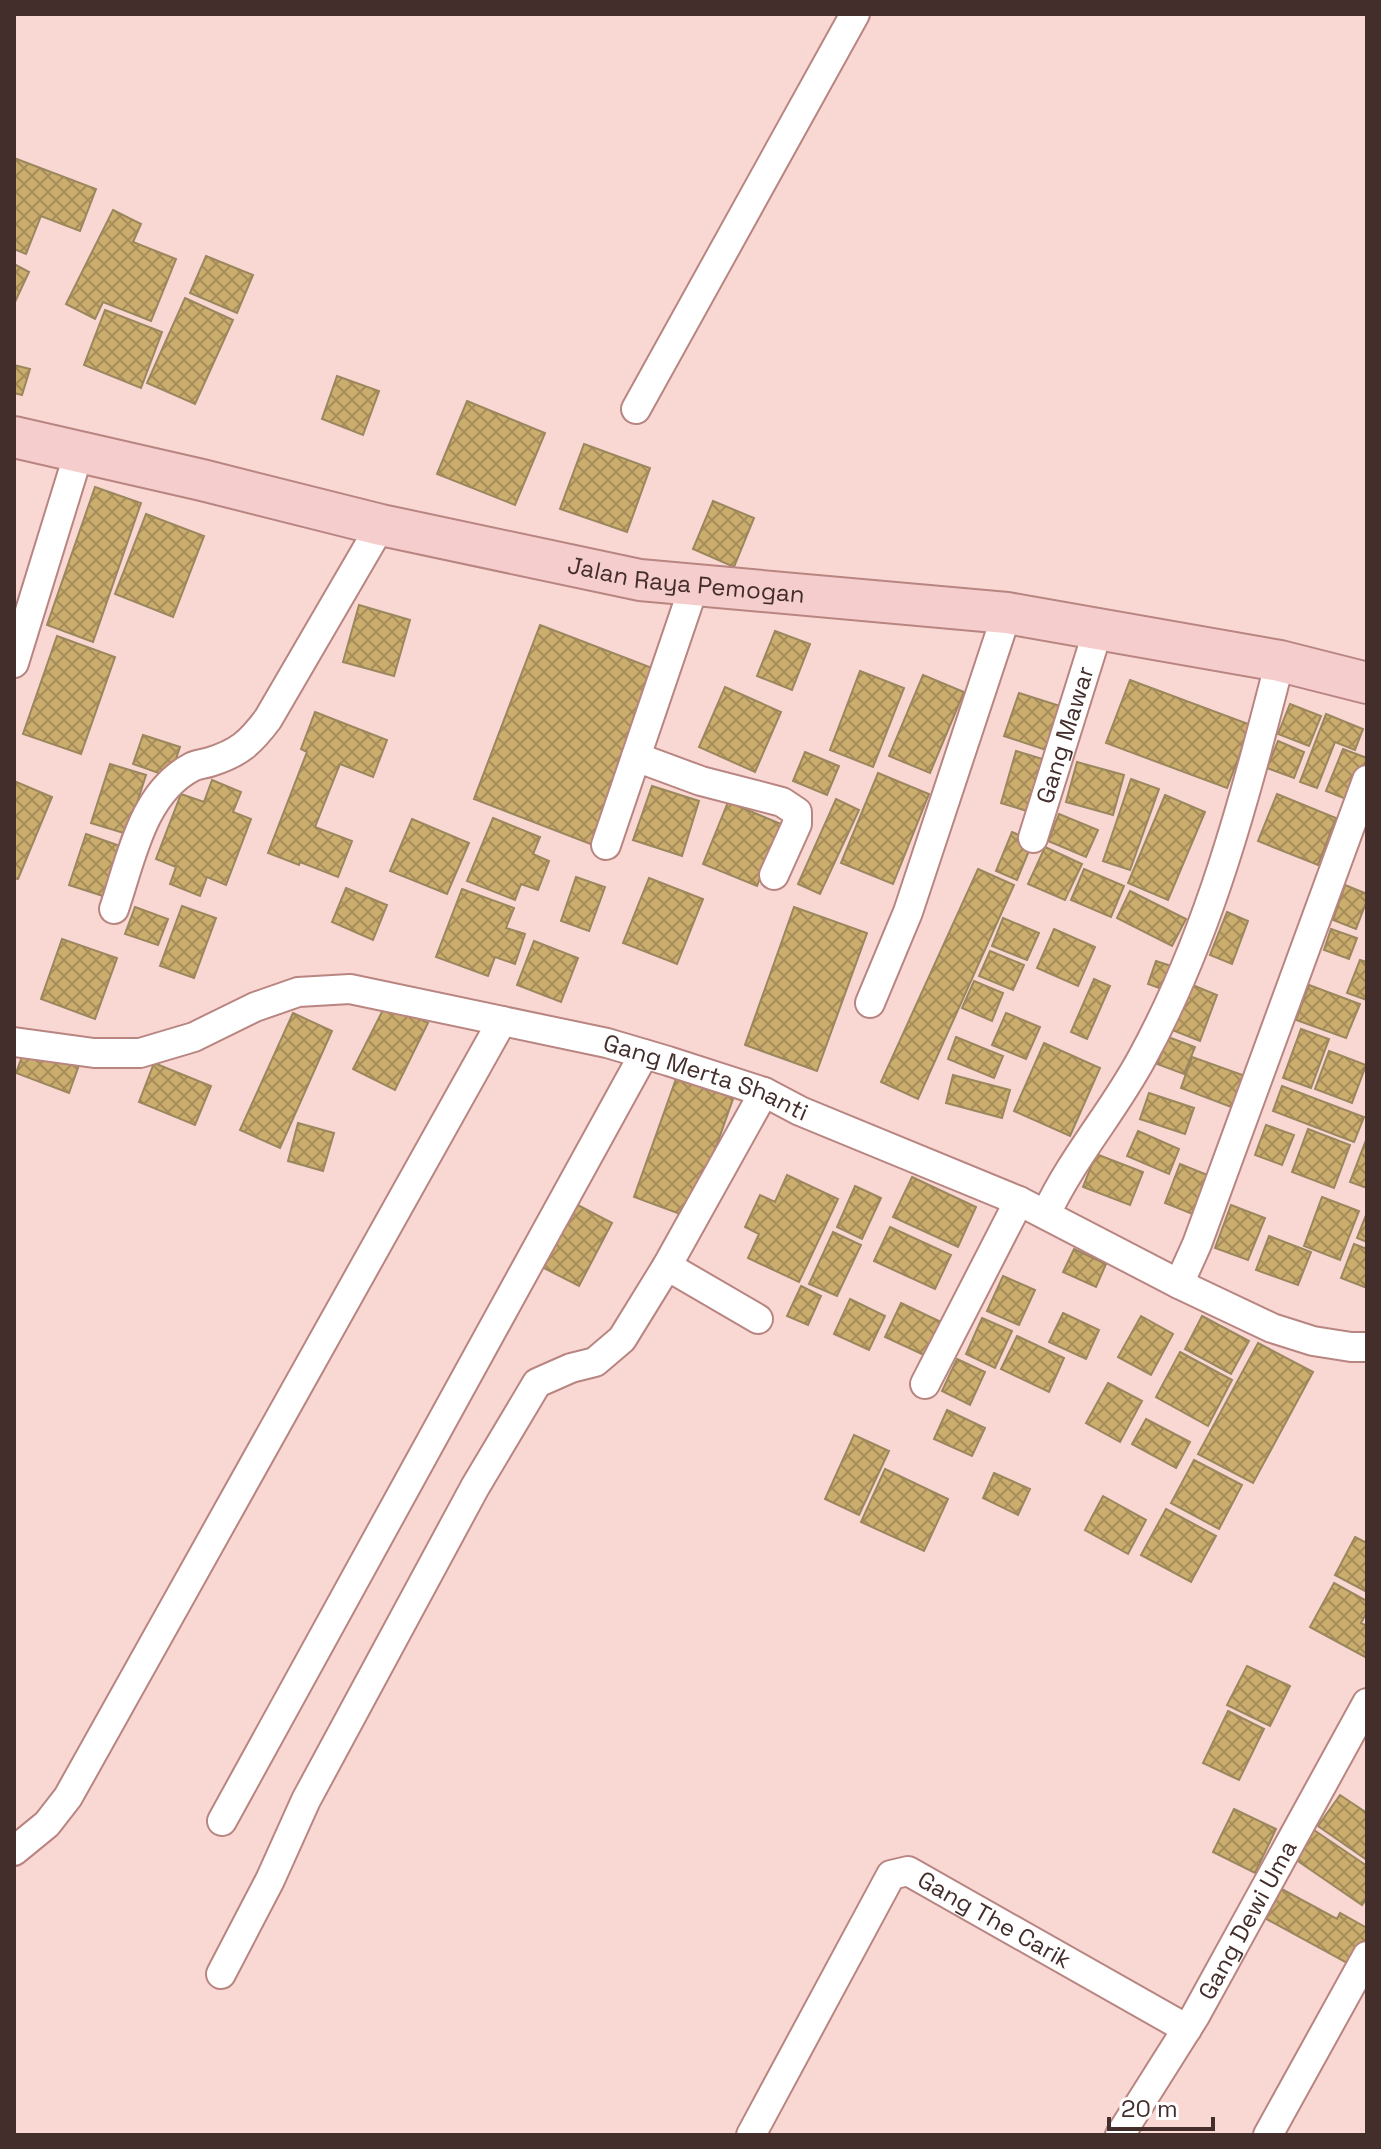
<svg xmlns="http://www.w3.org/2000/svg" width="1381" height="2149" viewBox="0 0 1381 2149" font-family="'Space Grotesk',sans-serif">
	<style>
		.building { fill: url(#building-cross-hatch); stroke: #9b875d; stroke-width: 2 }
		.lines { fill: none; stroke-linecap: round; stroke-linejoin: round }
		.street-casing { stroke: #b88580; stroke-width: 32 }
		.secondary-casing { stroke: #b88580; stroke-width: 44 }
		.street { stroke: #fff; stroke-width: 28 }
		.secondary { stroke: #f5cdcc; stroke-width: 40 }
		.labels { text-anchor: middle; stroke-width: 7; stroke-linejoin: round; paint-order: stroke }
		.street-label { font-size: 24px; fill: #432e2c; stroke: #fff }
	</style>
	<defs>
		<pattern id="building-cross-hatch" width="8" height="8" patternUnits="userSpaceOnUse" patternTransform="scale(2)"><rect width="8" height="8" fill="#cbad6d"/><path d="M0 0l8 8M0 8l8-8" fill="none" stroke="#a68d5a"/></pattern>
	</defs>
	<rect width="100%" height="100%" fill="#f9d8d4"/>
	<path class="building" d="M14,158L96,189L80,231L41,216L26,254L14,249Z
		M113,210L141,224L133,242L176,259L151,321L103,302L95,319L66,304Z
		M206,256L253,275L237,313L190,293Z
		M14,264L29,272L14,304Z
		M185,298L233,320L195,404L147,383Z
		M105,310L162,332L141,388L84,365Z
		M14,365L30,369L22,395L14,393Z
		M337,376L379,391L363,435L322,419Z
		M467,401L545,433L515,505L437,474Z
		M584,444L650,468L627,532L560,509Z
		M95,487L141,503L93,642L47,625Z
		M713,501L754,518L734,567L693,549Z
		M146,514L204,536L173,617L115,594Z
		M359,605L410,620L394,676L343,662Z
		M540,625L660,671L593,845L474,799Z
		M775,631L810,644L792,690L757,676Z
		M57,636L115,657L81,754L23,734Z
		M860,671L904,688L873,767L830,750Z
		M923,675L964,692L930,773L889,756Z
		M1130,680L1251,725L1227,788L1106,743Z
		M725,687L781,712L755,772L699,747Z
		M1019,693L1066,708L1052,752L1004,736Z
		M1290,704L1321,716L1309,746L1278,734Z
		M315,712L387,740L373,777L340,764L315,827L352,841L338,877L300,862L299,865L268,853L307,752L301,749Z
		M1326,714L1363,729L1355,750L1335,742L1317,788L1300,782Z
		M143,735L180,747L170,777L133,764Z
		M1278,741L1304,752L1294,778L1267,768Z
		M1343,749L1367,758V775L1356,803L1326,791Z
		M1016,751L1052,762L1037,814L1001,803Z
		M805,752L839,766L827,795L793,781Z
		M1077,762L1124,775L1113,815L1066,802Z
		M110,764L146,775L127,834L91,823Z
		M878,773L929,794L893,884L841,863Z
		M1131,779L1159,789L1130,870L1103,861Z
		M212,780L241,792L233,812L251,819L226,885L207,877L200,896L170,884L176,867L156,859L181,794L204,802Z
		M14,781L52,797L18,879L14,878Z
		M652,786L699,801L682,856L633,840Z
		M1277,794L1336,818L1318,865L1258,841Z
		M1165,795L1205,812L1168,900L1128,883Z
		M836,799L859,810L820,894L798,884Z
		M728,802L781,824L757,886L703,864Z
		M1059,814L1098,830L1086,857L1048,841Z
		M493,818L540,837L533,854L549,861L538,890L521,884L515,900L467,881Z
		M412,819L469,843L447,894L390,871Z
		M1012,832L1033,841L1017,880L996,871Z
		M86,834L126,848L109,898L69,885Z
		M1045,847L1082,864L1065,900L1028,884Z
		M978,869L1014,885L918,1099L881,1082Z
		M1084,869L1124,886L1111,917L1071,900Z
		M576,877L605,887L589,931L561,921Z
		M649,878L703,899L677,964L623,943Z
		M1345,885L1367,894V900L1356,929L1333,920Z
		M346,888L387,905L373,940L332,922Z
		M462,889L514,908L506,928L525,934L515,964L495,957L488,976L436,957Z
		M1130,891L1186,919L1172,946L1117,918Z
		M182,906L216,918L194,978L160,966Z
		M135,907L168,919L158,945L125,934Z
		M794,907L867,933L817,1071L745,1045Z
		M1227,912L1248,921L1232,964L1210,955Z
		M1003,918L1039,933L1027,960L992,946Z
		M1054,929L1095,947L1078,986L1037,968Z
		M1331,929L1357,938L1349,959L1324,950Z
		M62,939L117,958L95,1019L41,999Z
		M534,941L578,958L561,1002L517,985Z
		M990,951L1024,965L1013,990L979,976Z
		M1360,960L1367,962V1000L1347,993Z
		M1156,961L1177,968L1170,992L1148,984Z
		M1094,979L1110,986L1087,1039L1071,1032Z
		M974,981L1003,993L992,1021L962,1008Z
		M1190,984L1217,995L1200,1041L1172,1030Z
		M1309,985L1360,1004L1346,1038L1296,1020Z
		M387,1002L428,1023L395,1090L353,1069Z
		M293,1013L332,1031L280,1148L240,1130Z
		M1006,1013L1040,1027L1026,1059L992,1045Z
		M1301,1029L1329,1039L1311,1088L1283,1078Z
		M956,1037L1003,1056L994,1078L948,1059Z
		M1168,1037L1195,1047L1184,1074L1157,1064Z
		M1044,1043L1100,1068L1070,1136L1014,1111Z
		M26,1046L79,1065L69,1093L16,1073Z
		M1329,1051L1366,1065L1352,1103L1315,1089Z
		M1192,1057L1251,1078L1239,1110L1181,1088Z
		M154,1063L211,1086L195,1125L139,1102Z
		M953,1075L1010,1090L1002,1118L946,1103Z
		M677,1076L734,1096L691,1218L634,1197Z
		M1282,1086L1364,1117L1354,1142L1273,1111Z
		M1149,1093L1194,1108L1185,1134L1140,1119Z
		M298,1123L334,1133L323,1171L288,1161Z
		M1266,1125L1294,1135L1282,1165L1255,1155Z
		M1308,1129L1350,1145L1334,1188L1292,1172Z
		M1138,1131L1179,1149L1169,1174L1127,1156Z
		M1366,1140L1367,1141V1188L1350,1182Z
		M1096,1154L1143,1172L1130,1205L1083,1187Z
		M1180,1164L1220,1180L1205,1219L1165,1203Z
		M787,1175L838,1199L799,1282L748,1258L759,1234L745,1227L760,1195L775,1202Z
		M912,1177L976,1207L958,1247L893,1217Z
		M855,1186L881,1198L862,1239L837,1227Z
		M1322,1197L1359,1211L1340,1260L1304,1246Z
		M572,1202L612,1223L579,1286L540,1266Z
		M1231,1205L1265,1218L1248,1260L1215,1248Z
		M1366,1215L1367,1216V1242L1357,1238Z
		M890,1227L951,1255L935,1289L874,1261Z
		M833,1232L861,1245L837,1296L809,1284Z
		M1269,1236L1311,1252L1298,1285L1256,1270Z
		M1354,1244L1367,1249V1288L1341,1278Z
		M1074,1249L1106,1264L1096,1287L1063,1272Z
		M1003,1276L1035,1290L1019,1325L987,1311Z
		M801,1286L821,1296L808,1325L787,1316Z
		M850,1299L885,1316L869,1350L834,1334Z
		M901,1303L941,1322L926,1356L885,1337Z
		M1063,1313L1099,1330L1086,1359L1049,1342Z
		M1141,1316L1173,1334L1151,1375L1118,1357Z
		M1202,1316L1249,1341L1231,1374L1185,1349Z
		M982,1318L1012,1331L995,1368L966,1354Z
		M1017,1336L1064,1358L1049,1392L1001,1369Z
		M1258,1343L1313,1372L1253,1483L1198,1454Z
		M1180,1352L1232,1380L1208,1426L1156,1397Z
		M957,1359L985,1372L970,1405L942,1391Z
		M1108,1383L1142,1401L1120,1442L1086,1423Z
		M947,1410L985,1428L972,1456L934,1439Z
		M1146,1419L1190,1442L1176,1468L1132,1444Z
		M854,1435L889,1451L859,1515L825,1499Z
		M1194,1460L1242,1485L1219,1529L1171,1503Z
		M885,1469L948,1499L924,1551L861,1522Z
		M994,1473L1030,1489L1018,1515L983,1498Z
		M1103,1496L1146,1520L1128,1554L1085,1530Z
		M1166,1509L1216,1536L1191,1582L1141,1555Z
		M1355,1537L1367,1543V1592L1335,1575Z
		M1334,1583L1367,1601V1612L1361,1623L1367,1626V1658L1310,1627Z
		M1247,1666L1290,1686L1270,1726L1227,1705Z
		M1228,1711L1264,1729L1239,1780L1203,1763Z
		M1340,1795L1367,1813V1860L1318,1826Z
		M1234,1809L1276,1829L1255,1873L1213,1852Z
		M1311,1828L1367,1866V1898L1362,1905L1292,1857Z
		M1278,1887L1337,1919L1340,1913L1367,1928V1952L1358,1969L1261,1916Z"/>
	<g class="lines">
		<g class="street-casing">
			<g id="street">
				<path d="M636,409L855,14"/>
				<path d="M14,663L79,452"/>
				<path d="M636,757L701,781L782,802L797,812V824L774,875"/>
				<path id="s1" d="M1033,838L1098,630"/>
				<path d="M606,845L694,586"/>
				<path d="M114,909C131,860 142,793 192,767C198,764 204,764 210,762C239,753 250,743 268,719L381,525"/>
				<path d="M870,1003L908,912L1007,613"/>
				<path id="s2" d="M14,1042L94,1053H140L194,1037L255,1007L298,992L350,989L607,1043L668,1061L764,1092L800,1111L1019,1201L1179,1284L1272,1328L1313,1341L1351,1347H1367"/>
				<path d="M1046,1214C1072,1158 1113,1112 1142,1058C1210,934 1245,797 1280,661"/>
				<path d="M667,1266L758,1319"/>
				<path d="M1179,1284L1197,1244L1367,780"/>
				<path d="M925,1384L1019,1201"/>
				<path d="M222,1821L644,1054"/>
				<path d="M14,1851L47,1824L68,1797L502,1021"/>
				<path d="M221,1974L270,1880L306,1800L475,1487L537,1383L571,1368L595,1362L622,1339L667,1266L764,1092"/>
				<path id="s3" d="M751,2135L891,1875L908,1871L1187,2029"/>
				<path id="s4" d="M1120,2135L1195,2016L1367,1703"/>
				<path d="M1268,2135L1367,1956"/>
			</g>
		</g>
		<g class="secondary-casing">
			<g id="secondary">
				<path id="s5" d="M14,437L202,480L381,525L640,580L1007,613L1280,661L1367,683"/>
			</g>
		</g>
		<use href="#street" class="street"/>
		<use href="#secondary" class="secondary"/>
	</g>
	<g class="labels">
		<g class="street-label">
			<text dy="8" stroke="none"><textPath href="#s5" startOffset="688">Jalan Raya Pemogan</textPath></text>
			<text dy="8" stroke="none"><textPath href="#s1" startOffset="108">Gang Mawar</textPath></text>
			<text dy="8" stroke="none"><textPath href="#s2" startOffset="716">Gang Merta Shanti</textPath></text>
			<text dy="8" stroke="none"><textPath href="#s3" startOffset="412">Gang The Carik</textPath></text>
			<text dy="8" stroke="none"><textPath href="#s4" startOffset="250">Gang Dewi Uma</textPath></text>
		</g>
	</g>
	<rect width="1381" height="2149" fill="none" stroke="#432e2c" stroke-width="32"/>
	<path d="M1109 2117v12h104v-12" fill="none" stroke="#432e2c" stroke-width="4"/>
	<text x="1121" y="2117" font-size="24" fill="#432e2c" stroke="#ffffff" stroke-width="6" paint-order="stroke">20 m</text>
</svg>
